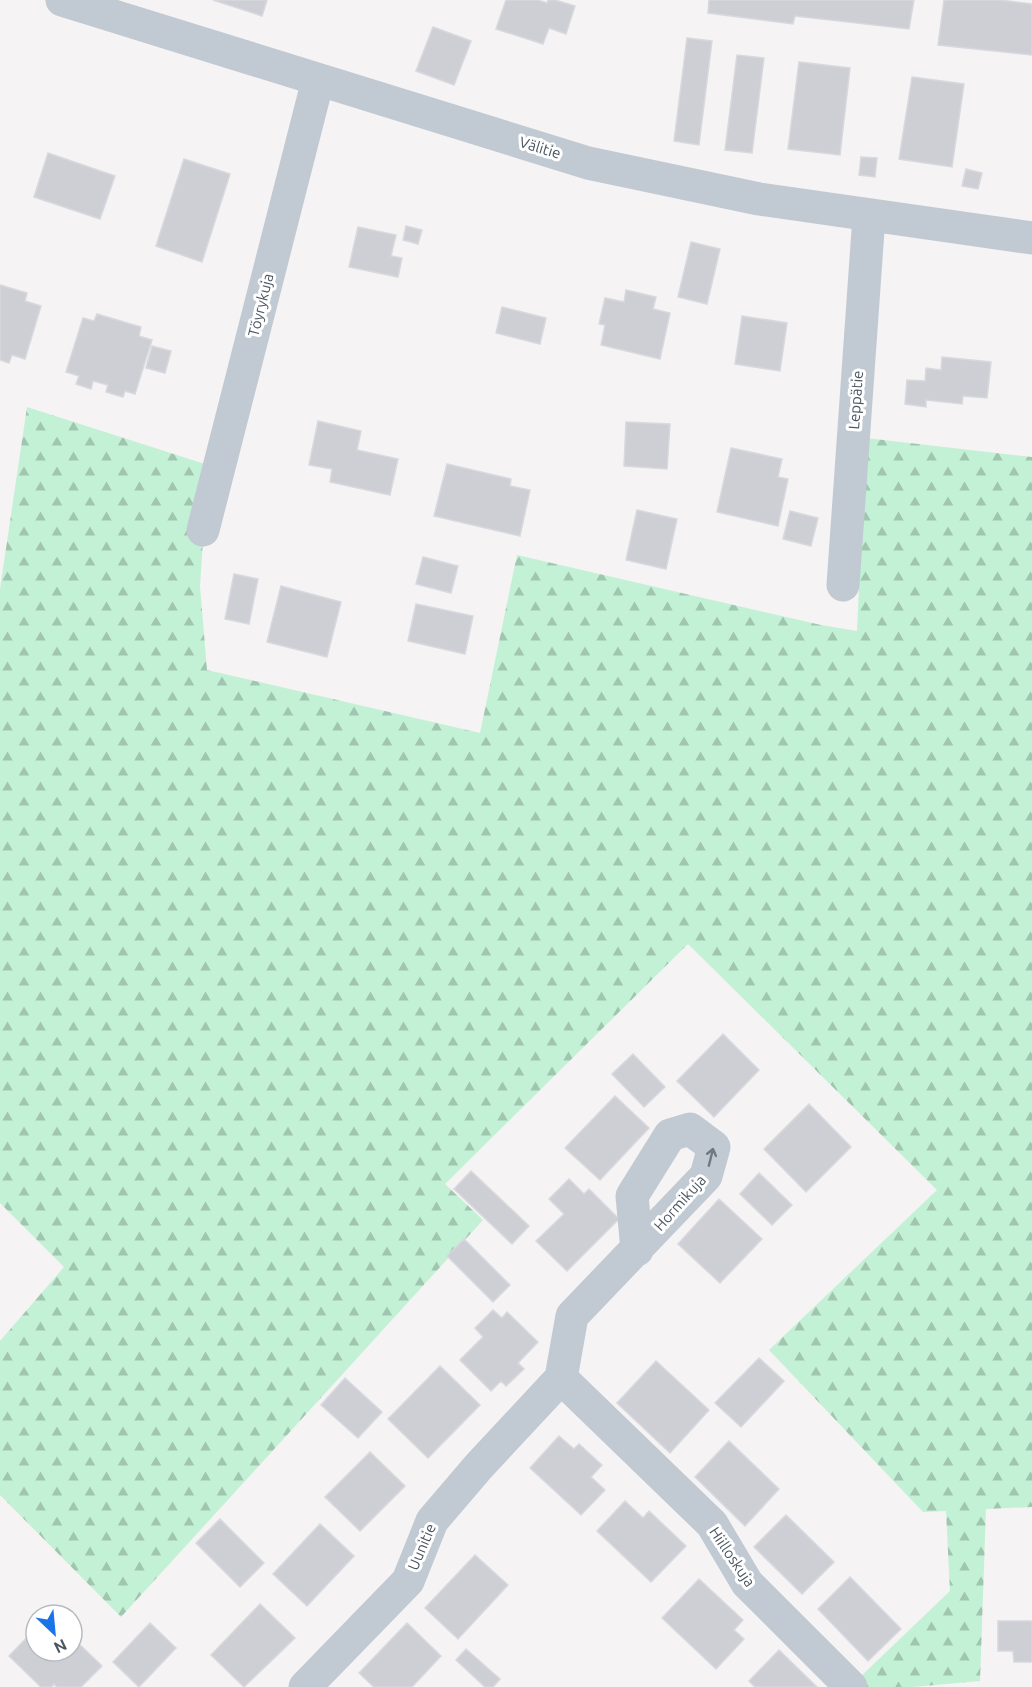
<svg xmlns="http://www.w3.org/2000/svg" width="1032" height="1687" viewBox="0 0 1032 1687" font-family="Ubuntu,sans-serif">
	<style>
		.forest { fill: url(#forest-firs) }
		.building { fill: #cdcfd5; stroke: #d7d9de; stroke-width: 1.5 }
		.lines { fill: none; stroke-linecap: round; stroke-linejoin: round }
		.minor { stroke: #c1cad2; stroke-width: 33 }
		.oneway { stroke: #6e7983 }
		.labels { text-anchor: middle; stroke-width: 6; stroke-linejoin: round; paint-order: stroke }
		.street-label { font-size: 15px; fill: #4a5661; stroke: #fff }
	</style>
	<defs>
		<pattern id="forest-firs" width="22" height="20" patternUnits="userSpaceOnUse" patternTransform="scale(1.5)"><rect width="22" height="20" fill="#c3f1d5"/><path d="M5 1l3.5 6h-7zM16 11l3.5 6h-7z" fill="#a0c6b0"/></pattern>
	</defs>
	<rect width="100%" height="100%" fill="#f5f3f3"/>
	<path class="forest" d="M27,407L208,465L200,586L207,670L480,733L517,555L821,625L857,631L866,438L1032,457V1507L986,1509L980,1681L912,1687H864L857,1680L950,1591L946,1511L923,1512L769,1350L937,1190L688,944L445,1184L483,1220L121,1617L0,1495V1341L64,1267L0,1203V589Z"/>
	<path class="building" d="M213,0H267L262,16Z
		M506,0H538L547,3L548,0H555L575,6L566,34L549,28L543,44L496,29Z
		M709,0H914L909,29L795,16L793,24L708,13Z
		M944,0H1000L1032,4V55L938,45Z
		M433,27L471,41L454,85L416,71Z
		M687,38L712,41L699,145L674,141Z
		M737,55L764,58L752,153L725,150Z
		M799,62L850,68L840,155L788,149Z
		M912,77L964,84L952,167L899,159Z
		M48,153L115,176L100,219L34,197Z
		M861,157L877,158L875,177L859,175Z
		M184,159L230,174L202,262L156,246Z
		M966,169L982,173L978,189L962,186Z
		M406,226L422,230L418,244L403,240Z
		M358,227L396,235L391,256L402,258L398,277L349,267Z
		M691,242L720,249L707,304L678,297Z
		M0,285L27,293L25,301L41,306L25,359L12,355L9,363L0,360Z
		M626,290L656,297L653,309L670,313L660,359L601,345L605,325L599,324L605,298L624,302Z
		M502,307L546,318L540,344L496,333Z
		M97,314L141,327L139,336L152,340L135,394L125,391L123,397L106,392L108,385L93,381L91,389L76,384L79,376L66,372L83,318L94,321Z
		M742,316L787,323L780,371L735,364Z
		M152,346L171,351L165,373L146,368Z
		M942,357L991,362L987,398L963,396L962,404L926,400V407L905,404L907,380L925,381L926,368L941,370Z
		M318,421L361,431L357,450L398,459L390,495L330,482L332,469L309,465Z
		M626,422L670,424L667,469L624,466Z
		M731,448L782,459L778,477L788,479L778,526L717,512Z
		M447,464L511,479L510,486L530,490L520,536L434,516Z
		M637,510L677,519L666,569L626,560Z
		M790,511L818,518L811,546L783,539Z
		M423,557L458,566L451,593L416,584Z
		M234,574L258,579L249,624L225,619Z
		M281,586L341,602L327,657L267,642Z
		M416,604L473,616L465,654L408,641Z
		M723,1034L759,1070L714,1117L677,1081Z
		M633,1054L665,1087L644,1107L612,1074Z
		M615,1096L649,1128L600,1180L565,1148Z
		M809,1104L851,1147L806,1192L764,1149Z
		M471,1171L529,1226L512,1244L454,1189Z
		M759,1173L792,1205L772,1225L740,1194Z
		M569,1179L584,1194L589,1189L619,1219L567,1271L536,1241L564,1214L549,1199Z
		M719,1199L762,1239L720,1283L678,1244Z
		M464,1239L510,1285L493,1302L447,1256Z
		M493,1310L502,1318L507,1312L538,1342L518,1363L524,1369L506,1386L501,1381L491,1391L460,1360L483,1337L475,1328Z
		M759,1358L784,1381L741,1427L715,1403Z
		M656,1361L709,1410L670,1453L617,1403Z
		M440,1366L480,1405L428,1458L388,1419Z
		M345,1378L382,1412L358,1438L321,1405Z
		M559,1436L574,1449L579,1444L602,1465L591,1477L605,1490L581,1515L530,1468Z
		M729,1441L779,1489L745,1526L695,1477Z
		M370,1452L405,1486L360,1531L325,1497Z
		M625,1501L643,1518L649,1511L686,1546L651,1582L597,1531Z
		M786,1515L834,1562L802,1594L754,1547Z
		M220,1519L264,1563L240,1587L196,1543Z
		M320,1524L354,1556L307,1606L273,1574Z
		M475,1555L508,1585L458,1639L425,1608Z
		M850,1577L901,1629L868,1661L818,1609Z
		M699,1579L743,1620L734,1630L744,1639L716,1669L662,1618Z
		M260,1604L295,1638L244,1687L211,1655Z
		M998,1621H1032V1662H1014L1013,1651H998Z
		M150,1623L176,1648L139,1687L113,1662Z
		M407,1623L441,1656L412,1687H374L359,1673Z
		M36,1628V1651H72V1637L102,1666L81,1687H57L54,1684L51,1687H41L9,1656Z
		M466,1649L500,1679L493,1687H485L456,1660Z
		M779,1650L817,1687H755L749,1681Z"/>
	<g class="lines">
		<path class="minor" d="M62,0L588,163L759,199L1032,238
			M203,530L318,80
			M843,585L869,216
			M561,1378L572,1316L706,1176L714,1147L690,1129L670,1135L632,1196L637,1250
			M561,1378L712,1524L747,1583L851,1687
			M305,1687L408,1581L432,1521L479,1466L561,1378"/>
	</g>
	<defs><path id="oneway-shaft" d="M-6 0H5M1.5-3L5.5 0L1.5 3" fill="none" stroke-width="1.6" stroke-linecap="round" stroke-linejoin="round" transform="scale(1.5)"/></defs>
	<use class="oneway" href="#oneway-shaft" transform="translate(711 1157) rotate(-76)"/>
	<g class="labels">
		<g class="street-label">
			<text transform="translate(540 148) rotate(17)" y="5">Välitie</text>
			<text transform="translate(261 305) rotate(-76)" y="5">Töyrykuja</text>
			<text transform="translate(856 400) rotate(-86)" y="5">Leppätie</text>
			<text transform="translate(680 1203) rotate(-48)" y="5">Hormikuja</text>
			<text transform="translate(422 1547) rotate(-67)" y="5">Uunitie</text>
			<text transform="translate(732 1557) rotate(56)" y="5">Hiilloskuja</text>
		</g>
	</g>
	<g transform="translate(54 1633) rotate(154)"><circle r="28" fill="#ffffff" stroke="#b7bbc0" stroke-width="1.5"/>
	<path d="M0-4.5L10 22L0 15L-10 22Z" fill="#1a73e8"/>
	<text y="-9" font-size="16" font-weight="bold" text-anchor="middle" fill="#4a5661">N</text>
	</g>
</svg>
